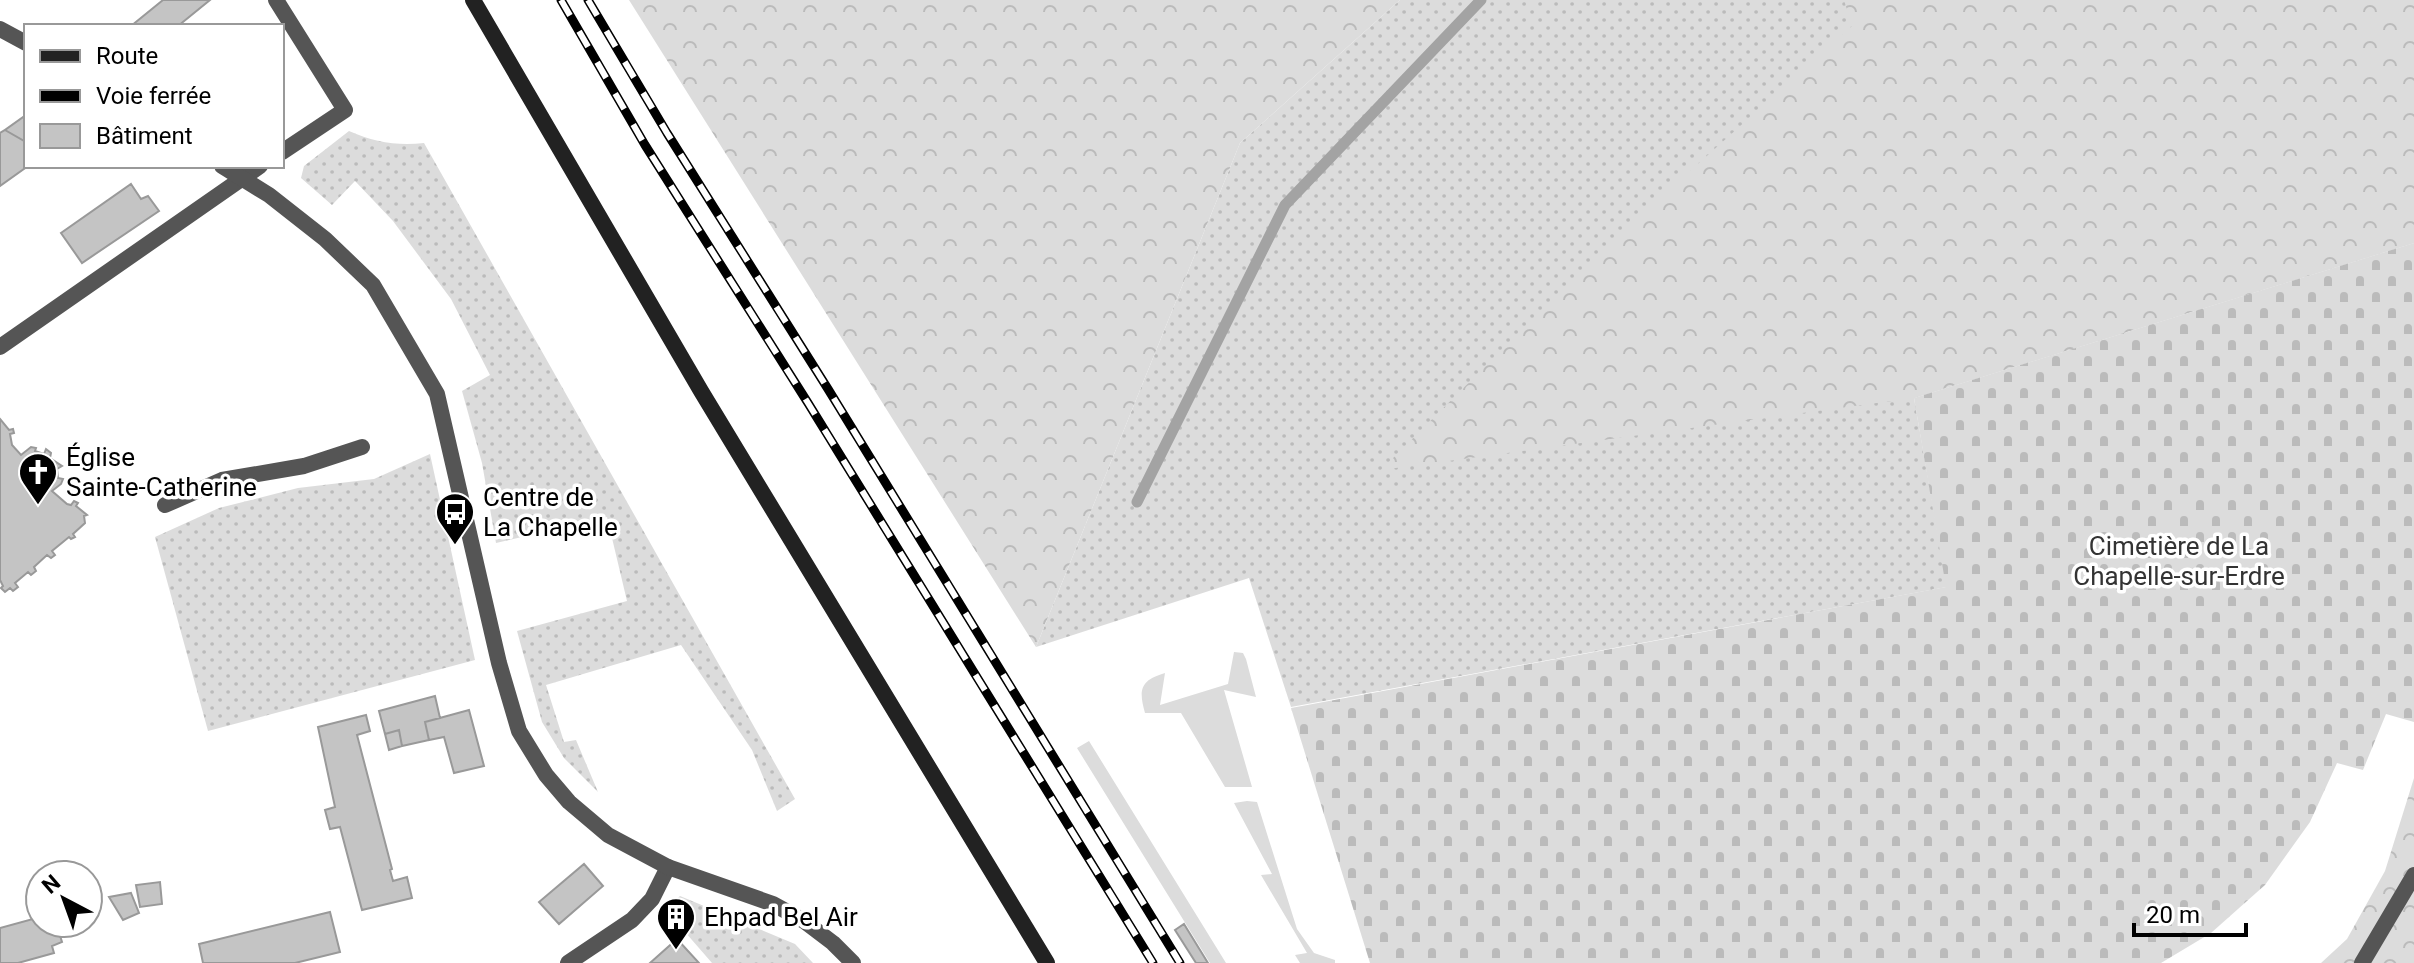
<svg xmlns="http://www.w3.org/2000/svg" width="2414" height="963" viewBox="0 0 2414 963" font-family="Roboto,sans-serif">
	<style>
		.grass { fill: url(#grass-dots) }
		.forest { fill: url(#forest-crowns) }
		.cemetery { fill: url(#cemetery-stones) }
		.garden { fill: #dcdcdc }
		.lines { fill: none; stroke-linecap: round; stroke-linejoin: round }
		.stream { stroke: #a3a3a3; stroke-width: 11 }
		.building { fill: #c4c4c4; stroke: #999; stroke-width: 2 }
		.service { stroke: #555; stroke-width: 16 }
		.minor { stroke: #555; stroke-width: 16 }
		.tertiary { stroke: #555; stroke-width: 16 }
		.secondary { stroke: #222; stroke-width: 16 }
		.rail-casing { stroke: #000; stroke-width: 9 }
		.rail { stroke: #fff; stroke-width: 6; stroke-dasharray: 18; stroke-linecap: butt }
		.labels { text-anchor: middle; stroke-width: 7; stroke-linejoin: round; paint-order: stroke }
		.poi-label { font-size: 26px; fill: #000; stroke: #fff; text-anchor: start }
		.park-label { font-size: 26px; fill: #333; stroke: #fff }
	</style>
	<defs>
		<pattern id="grass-dots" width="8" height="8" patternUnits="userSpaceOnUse" patternTransform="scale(2)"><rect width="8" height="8" fill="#dcdcdc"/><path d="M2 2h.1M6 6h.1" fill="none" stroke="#bbb" stroke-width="1.8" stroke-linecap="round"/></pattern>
		<pattern id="forest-crowns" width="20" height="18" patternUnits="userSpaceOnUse" patternTransform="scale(2)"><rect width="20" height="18" fill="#dcdcdc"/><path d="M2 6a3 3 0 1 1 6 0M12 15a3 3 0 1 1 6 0" fill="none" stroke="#bbb"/></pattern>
		<pattern id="cemetery-stones" width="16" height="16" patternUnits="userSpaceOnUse" patternTransform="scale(2)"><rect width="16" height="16" fill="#dcdcdc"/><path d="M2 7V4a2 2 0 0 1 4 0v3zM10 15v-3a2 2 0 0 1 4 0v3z" fill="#bbb"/></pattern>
	</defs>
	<rect width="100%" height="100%" fill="#fff"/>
	<path class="grass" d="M1400,0H2414V243L1914,398L1947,587L1291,707L1249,578L1036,647L1240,143Z
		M349,131C374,142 397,146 424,143L795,799L777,811L752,750L681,645L546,685L564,742L576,740L598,792L564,758L542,722L517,631L627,601L607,517L496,543L482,463L462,391L490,375L451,299L393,221L355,181L332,205L301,178L304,166Z
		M430,454L475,660L208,731L155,537L219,508L298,488L374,479Z
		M680,896L795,944L813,963H712L665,909Z"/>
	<path class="forest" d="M629,0H1400L1240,143L1036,647Z
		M1844,0H2414V243L1914,398L1381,470L1605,247L1852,26Z
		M2414,778V963H2321L2347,939L2385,871Z"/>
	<path class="cemetery" d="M2414,243V722L2386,714L2363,770L2337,763L2310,822L2265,885L2211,933L2161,963H1370L1291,708L1946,587L1914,398Z"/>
	<path class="garden" d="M1234,652L1243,653L1246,659L1256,697L1224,690L1252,787H1225L1181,713H1145C1138,689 1141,680 1165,673L1160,705L1228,684Z
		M1089,741L1226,963H1210L1077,748Z
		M1247,801L1257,802L1297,929L1314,953L1335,960V963H1300L1295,955L1307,953L1261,875L1272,874L1234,803Z"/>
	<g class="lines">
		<path class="stream" d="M1137,502L1285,205L1481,0"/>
	</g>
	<path class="building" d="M163,0H210L178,26H131Z
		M26,115V142L5,130Z
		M5,130L26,142L28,166L0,186V133Z
		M131,184L141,199L148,196L159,211L82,263L61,233Z
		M0,419L9,430L13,429L14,433L10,434L12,445L21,455L31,447L36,448L35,451L44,454L46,449L51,453L50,458L62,466L57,469L58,478L63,479L61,484L52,491L67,504L71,505L74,501L78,503L76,506L87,515L84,516L85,523L73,534L75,537L71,539L69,537L52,551L55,555L51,558L47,555L34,567L36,571L31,575L28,572L15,583L18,587L13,591L10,588L5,592L1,588L3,586L0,580Z
		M435,696L440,718L425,722L429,740L402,746L399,730L385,734L379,711Z
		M469,710L484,766L454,773L444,737L429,740L425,722Z
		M366,715L370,731L357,735L392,869L390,870L393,881L407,877L412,898L362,910L340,827L330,829L325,810L335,807L318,727Z
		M399,730L402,746L389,750L385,734Z
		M584,864L603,886L559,924L539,902Z
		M160,882L162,904L140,907L136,885Z
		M131,893L139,913L123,920L109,897Z
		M330,912L340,952L295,963H203L199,944Z
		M40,917V923H56L62,942L52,946L54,953L18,963H0V928Z
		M1184,924L1208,963H1196L1175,930Z
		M677,939L699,963H650Z"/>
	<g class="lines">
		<path class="service" d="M165,505L222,480L304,466L362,447"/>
		<path class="minor" d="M276,0L345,110L282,152
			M0,347L260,166
			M568,963L632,920L652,899L668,867
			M2362,963L2414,875"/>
		<path class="tertiary" d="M0,29L26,43
			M222,166L269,195L325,239L373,285L437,394L499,663L519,731L546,775L569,802L608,835L668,867L773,904L804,921L833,943L853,963"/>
		<path class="secondary" d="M473,0L701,391L1047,963"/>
		<g class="rail-casing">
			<path id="rail" d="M561,0L645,145L808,403L1153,963
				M588,0L667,133L828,389L1180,963"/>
		</g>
		<use href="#rail" class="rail"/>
	</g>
	<defs>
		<g id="church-pin" transform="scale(2)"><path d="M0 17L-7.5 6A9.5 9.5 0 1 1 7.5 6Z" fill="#000" stroke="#fff"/><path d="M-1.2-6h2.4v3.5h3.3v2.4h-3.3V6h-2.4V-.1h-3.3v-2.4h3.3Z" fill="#fff"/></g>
		<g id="bus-pin" transform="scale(2)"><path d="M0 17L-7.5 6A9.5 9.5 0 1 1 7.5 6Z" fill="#000" stroke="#fff"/><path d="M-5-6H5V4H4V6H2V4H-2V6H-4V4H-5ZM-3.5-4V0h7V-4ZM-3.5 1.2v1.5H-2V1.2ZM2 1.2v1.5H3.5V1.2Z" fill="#fff"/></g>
		<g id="building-pin" transform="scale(2)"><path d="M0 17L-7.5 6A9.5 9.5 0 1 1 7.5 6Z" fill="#000" stroke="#fff"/><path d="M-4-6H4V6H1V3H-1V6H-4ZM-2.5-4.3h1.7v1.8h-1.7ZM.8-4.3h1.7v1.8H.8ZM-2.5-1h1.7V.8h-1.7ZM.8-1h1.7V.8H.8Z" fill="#fff"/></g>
	</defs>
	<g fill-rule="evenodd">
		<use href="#church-pin" x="38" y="472"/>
		<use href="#bus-pin" x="455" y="512"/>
		<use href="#building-pin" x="676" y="917"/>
	</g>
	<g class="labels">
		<g class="poi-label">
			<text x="66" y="466">Église<tspan x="66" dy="30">Sainte-Catherine</tspan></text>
			<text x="483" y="506">Centre de<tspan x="483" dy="30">La Chapelle</tspan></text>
			<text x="704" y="926">Ehpad Bel Air</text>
		</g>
		<g class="park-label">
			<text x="2179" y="555">Cimetière de La<tspan x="2179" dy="30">Chapelle-sur-Erdre</tspan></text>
		</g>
	</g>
	<rect x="24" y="24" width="260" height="144" fill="#ffffff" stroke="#999999" stroke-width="2"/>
	<rect x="40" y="50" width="40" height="12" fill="#222222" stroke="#999999" stroke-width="2"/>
	<text x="96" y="64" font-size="24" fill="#000000">Route</text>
	<rect x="40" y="90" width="40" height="12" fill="#000000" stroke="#999999" stroke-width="2"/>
	<text x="96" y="104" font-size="24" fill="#000000">Voie ferrée</text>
	<rect x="40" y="124" width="40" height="24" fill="#c4c4c4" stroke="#999999" stroke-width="2"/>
	<text x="96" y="144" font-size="24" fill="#000000">Bâtiment</text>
	<g transform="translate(64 899) rotate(319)"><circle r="38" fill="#ffffff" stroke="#999999" stroke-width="2"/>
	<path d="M0-6L14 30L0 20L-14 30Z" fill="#000000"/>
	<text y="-12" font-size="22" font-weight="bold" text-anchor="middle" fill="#000000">N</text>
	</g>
	<path d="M2134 923v12h112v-12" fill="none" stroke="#000000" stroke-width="4"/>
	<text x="2146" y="923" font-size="24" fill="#000000" stroke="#ffffff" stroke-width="6" paint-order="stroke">20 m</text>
</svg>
